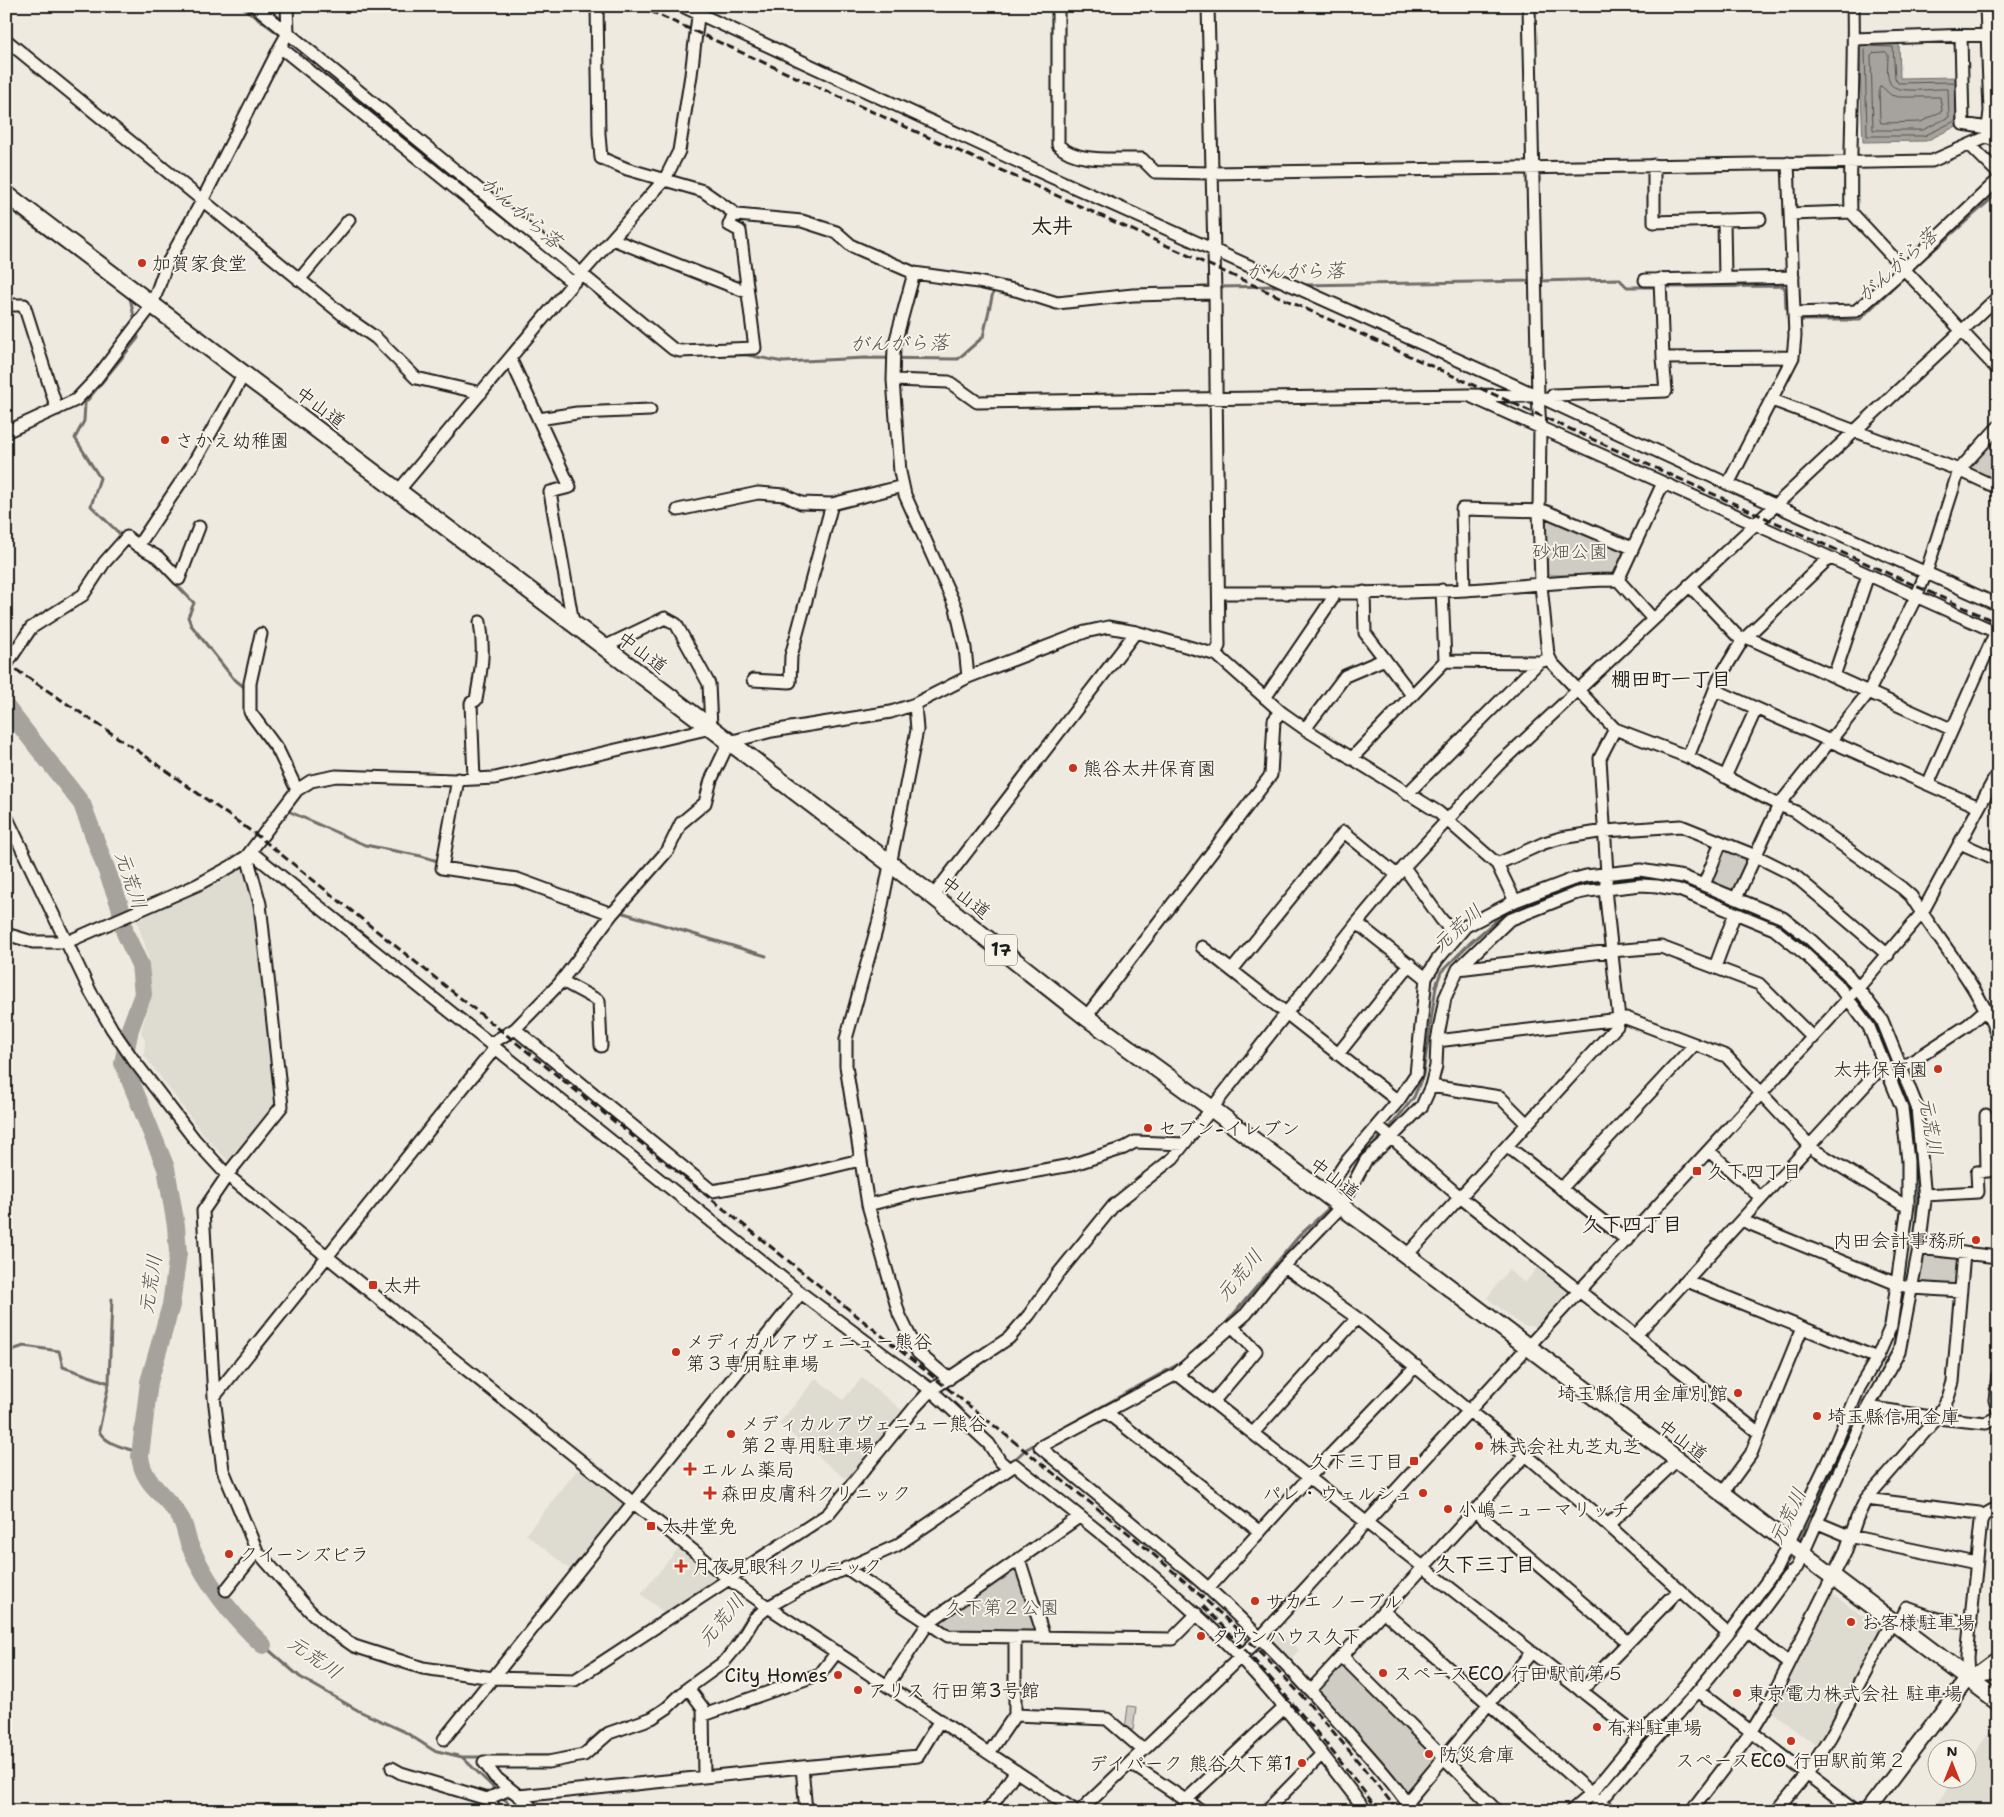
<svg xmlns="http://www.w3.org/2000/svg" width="2004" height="1817" viewBox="0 0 2004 1817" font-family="'Shantell Sans','Klee One',sans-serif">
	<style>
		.built { fill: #dedbd1 }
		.green { fill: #cfccc3; stroke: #767470 }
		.water { fill: #a6a39d; stroke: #6f6d69 }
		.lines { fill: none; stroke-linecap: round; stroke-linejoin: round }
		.shore { stroke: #535250; stroke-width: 1 }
		.stream { stroke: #6f6d69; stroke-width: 3 }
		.river { stroke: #a6a39d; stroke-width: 18 }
		.minor-casing { stroke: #1c1c1c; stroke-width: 15 }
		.major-casing { stroke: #1c1c1c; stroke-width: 18 }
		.highway-casing { stroke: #1c1c1c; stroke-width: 20 }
		.minor { stroke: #f7f3e8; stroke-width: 11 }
		.major { stroke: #f7f3e8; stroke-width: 14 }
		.highway { stroke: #f7f3e8; stroke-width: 16 }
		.rail { stroke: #1c1c1c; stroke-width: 3; stroke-dasharray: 8 4; stroke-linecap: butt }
		.poi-dot { fill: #c8321e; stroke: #f7f3e8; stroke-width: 2 }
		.labels { text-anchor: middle; stroke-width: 4; stroke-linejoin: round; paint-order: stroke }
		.shield { fill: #f7f3e8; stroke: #5e5c59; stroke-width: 1 }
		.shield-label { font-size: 18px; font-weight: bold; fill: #1c1c1c }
		.poi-label { font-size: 19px; fill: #1c1c1c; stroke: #f7f3e8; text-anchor: start }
		.street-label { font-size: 19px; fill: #1c1c1c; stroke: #f7f3e8 }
		.park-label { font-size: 19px; fill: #52514e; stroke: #f7f3e8 }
		.water-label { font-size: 20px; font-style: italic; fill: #535250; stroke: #f7f3e8 }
		.neighbourhood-label { font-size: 20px; font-weight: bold; fill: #1c1c1c; stroke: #f7f3e8 }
		.quarter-label { font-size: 21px; font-weight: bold; fill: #1c1c1c; stroke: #f7f3e8 }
	</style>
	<rect width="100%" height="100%" fill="#eeeae0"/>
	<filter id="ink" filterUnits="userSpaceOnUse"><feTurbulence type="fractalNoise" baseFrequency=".02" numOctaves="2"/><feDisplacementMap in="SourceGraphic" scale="10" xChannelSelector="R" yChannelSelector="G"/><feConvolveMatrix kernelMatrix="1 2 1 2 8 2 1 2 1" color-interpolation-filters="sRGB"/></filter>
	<g filter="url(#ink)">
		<path class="built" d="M247,866L257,904L279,1104L231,1164L203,1134L144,1055L145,1040L141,1032L148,1006L150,972L147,951L137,921Z
			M1539,1265L1569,1288V1292L1538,1326H1523L1487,1298L1508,1270L1525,1283Z
			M816,1378L843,1400L862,1378L904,1412L848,1481L779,1424Z
			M578,1469L626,1507L573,1572L526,1534Z
			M678,1549L720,1583L668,1616L641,1594Z
			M1828,1590L1880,1629L1818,1747L1769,1709Z
			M1278,1631L1299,1650L1289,1662L1268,1641Z
			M1997,1722L1998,1811H1930L1954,1780H1966L1967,1763Z"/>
		<path class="green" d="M1998,433V481L1966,468Z
			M1546,517L1624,549L1613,575H1547Z
			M1721,847L1748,858L1735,892L1707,881Z
			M1924,1254L1960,1258L1958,1287L1916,1284L1921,1256Z
			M1017,1567L1038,1633L950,1632L936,1622Z
			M1343,1662L1439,1758L1411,1792H1405L1319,1693V1687Z
			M1128,1706L1136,1707L1133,1730L1125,1729Z"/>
		<path class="water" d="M1899,41L1900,78L1960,77L1961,124L1926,141L1863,142L1859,45L1862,42Z"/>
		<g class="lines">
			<path class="shore" d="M1886,52L1888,55C1888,63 1886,75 1890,83C1896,95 1935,88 1948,89L1949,117L1923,130H1873L1871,55L1873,53Z
				M1955,84L1953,82L1898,83L1895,78L1893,47L1867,46L1865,48L1867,136H1924L1955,121L1956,118
				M1881,86L1891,95L1898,97H1940L1942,111L1921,122L1881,123L1880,120L1879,89Z"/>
			<path class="stream" d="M241,6L283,37
				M6,206L84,263
				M1910,271L1998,193
				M1538,281L1619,279L1627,287H1655
				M1303,285L1532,281
				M1218,287L1282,286
				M1667,287L1783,286L1785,289L1786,308
				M1178,288L1212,287
				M599,296L656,342
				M130,297L135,322
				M1801,320H1859L1905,276
				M716,355H747L783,362L865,358L958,359L983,337L994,288
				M124,538L91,506L100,478L75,438L84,421L85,403L138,338L137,331
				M173,581L194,603L188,617L191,625L233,678L244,687L245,697
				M253,726L277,760
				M286,779L292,791
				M290,809L288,811L365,845L421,856L441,862
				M1610,881L1641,878L1681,884L1779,923L1809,947L1842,980L1876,1023L1910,1107L1916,1165
				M617,911L766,956
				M1388,1130L1414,1097L1423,1075L1436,986L1441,972L1470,943L1505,913L1573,887L1603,882
				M1367,1152L1383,1134
				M1340,1196L1356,1165L1362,1158
				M1916,1227L1918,1181
				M1222,1328L1299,1236L1331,1206
				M6,1352L24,1346L59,1351L63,1367L109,1383L99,1431C106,1445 127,1448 141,1453
				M109,1383L112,1299
				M1045,1438L1184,1361
				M1013,1461L1025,1450L1040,1441
				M1798,1545L1863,1405L1895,1346
				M803,1581L893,1541
				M766,1601L789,1589
				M263,1645L300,1677L359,1711L405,1732L433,1750L462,1757H486
				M726,1651L749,1615L760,1604
				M659,1707L691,1679L716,1661
				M557,1755L581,1749L602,1730L628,1720
				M512,1756H551
				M462,1757L497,1791
				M1604,1789C1668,1712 1741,1639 1793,1553
				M501,1796L517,1811
				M1583,1811L1593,1802"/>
			<path class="river" d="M6,707L82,804L120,906L125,933L140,965L143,994L130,1029L123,1063L166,1168L176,1226L178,1253L171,1305L149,1382L140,1456C143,1486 168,1495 181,1519C186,1527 186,1539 191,1548C208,1586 233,1617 263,1645"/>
			<g class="minor-casing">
				<path id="minor" d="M255,6L673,349L680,351L755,348L740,231L729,225L734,213
					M287,6L288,33L280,47L573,283
					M597,6L599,134L601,158L627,169L703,191L737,215L802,221L836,232L852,246L914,273L978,282L1019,291L1057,303L1133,295L1215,293
					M682,6L1047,175L1538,396L1728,484L1998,605
					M1058,6V145C1077,164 1117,158 1142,159L1155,172L1211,173L1932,161L1987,137L1998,142
					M1208,6L1215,293L1219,646L1215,654
					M1529,6L1538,396L1540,428L1539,509L1541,585L1548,655L1552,663L1615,729L1688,757L1779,805L1796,812L1902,888L1911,896C1940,943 1978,985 1998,1037
					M1853,6C1855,75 1849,143 1851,212L1998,370
					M1986,6L1990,111L1987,137
					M1961,36L1963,124L1988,128
					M1854,39L1998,34
					M6,40L343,315L376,338L416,378L481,393
					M1970,145L1998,173
					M1654,165V222L1760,219
					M1790,214L1851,212
					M1724,220L1725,278
					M612,239L747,292
					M914,273L894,347L893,380L900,472L905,495L956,608L965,648L968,677
					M1660,279L1663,358
					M299,280L349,220
					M1645,280L1793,277
					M6,305H24L57,409
					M1794,313L1856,311L1903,270L1998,180
					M510,358L570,487L550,492L573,623
					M893,380L949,382L977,402L1468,395L1534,396
					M1472,397L1998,633
					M1772,400L1959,470L1998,488
					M1549,401L1553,395L1666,391L1663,358L1793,357
					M539,419L577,413L650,410
					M6,432L76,400L96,379L152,305L166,266L202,201L280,47
					M1728,484L1793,357L1795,336L1788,163
					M399,490L573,283L665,179L679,151L691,75L699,8
					M678,510L758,493L785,495L801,503L832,504L903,486
					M138,546L158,557L179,579L199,527
					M1618,580L1663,483
					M1689,585L1742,641
					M1442,590L1445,661
					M1464,590L1462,509L1545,511L1632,548
					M1364,592L1365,633L1412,695
					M1219,593C1301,593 1384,594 1466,590C1517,587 1567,580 1618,580L1653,619
					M261,634L250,683V712L278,750L297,790
					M1746,637L1951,729
					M6,665L31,628L83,595L104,563L127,537L138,546L193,464L244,374
					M1834,676L1868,575
					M753,680L790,682L791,656L832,504
					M1715,690L1979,807
					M1265,698L1333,598V592
					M915,704L917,730L879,920L846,1039V1066L868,1205L899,1314L918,1353L949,1379
					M1305,729L1345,676L1385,659
					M1688,757L1720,677L1742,641L1829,558
					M1351,759L1445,661L1539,662L1550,659
					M1725,777L1756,709
					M458,779L442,868L517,879L612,914
					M474,779L471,703L476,700C481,671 485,652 480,622
					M1928,784L1998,627
					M1407,794L1539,662
					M6,816L90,991L112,1029L132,1058L195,1140L227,1175L427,1338L730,1580L768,1607L1076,1811
					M1960,843L1998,860
					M251,852L801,1293L931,1390L989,1444L1000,1461L1009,1469
					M247,856L260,904L282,1106L231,1170L203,1211L214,1397L223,1470L257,1551L309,1610L328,1628L354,1646L423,1668L493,1678L575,1680L828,1514L915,1407L931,1390L1009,1338L1029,1315L1058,1274L1114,1205L1173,1158L1357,923L1404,867L1498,765L1998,297
					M1497,864L1544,843L1561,838L1605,831L1681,826L1756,856L1794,875L1888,955
					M1404,867L1441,919L1456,936
					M1704,885L1721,842
					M933,896L1136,632
					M1736,898L1779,805L1868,693L1916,597L1926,573L1959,470L1998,427
					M1357,923L1426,978
					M6,934L33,942H67L197,885L230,867L247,856L297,790L311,781L336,776L454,780L495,778L711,728L709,684L676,624L665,618L604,647
					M1202,947L1398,1101
					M1715,967L1735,913
					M1458,969L1611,951L1661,947L1759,984L1813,1038
					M1232,970L1344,832L1397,875
					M562,981L599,1001L601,1046
					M1086,1017L1271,775L1274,720L1281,712
					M515,1029L712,1191L781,1179L860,1160
					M1437,1041L1445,998L1458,969L1509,920L1574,894L1588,891L1641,885L1657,886L1679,890L1774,929L1806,955L1837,984L1869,1027L1902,1108L1908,1161V1205L1891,1326L1877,1358L1859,1388L1832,1452L1776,1569L1728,1634L1681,1691L1639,1736L1592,1793L1571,1811
					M490,1044L515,1029L559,984L612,914L668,850L681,823L705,803L711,780L729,742L772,731L891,712L915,704L968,677L1085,632L1108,627L1136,632L1217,655L1281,712L1305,729L1438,812L1497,864L1515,901L1571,880L1586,876L1640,870L1684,877L1783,918L1811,940L1848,975L1882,1020L1917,1107L1925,1200L1919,1248L1899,1352L1868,1407
					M1338,1054L1410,964
					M1902,1068L1968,1025L1985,1010
					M1431,1086L1500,1097L1527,1124
					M1986,1115L1987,1171
					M1378,1126L1460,1197L1759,1433
					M1507,1146L1627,1240
					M1709,1151L1761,1198
					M1561,1189L1695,1044
					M1324,1195L1346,1162L1398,1101L1416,1074L1426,978L1437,960L1466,926L1515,901
					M1925,1195L1978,1192L1977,1172L1998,1170
					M868,1205L910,1194L1071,1165L1124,1148L1135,1142L1184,1144
					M1743,1219L1748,1223L1897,1284L1912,1288L1961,1291
					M1919,1248L1998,1257
					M1406,1256L1617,1026L1619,1019L1626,1018L1726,1056L1814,1150L1902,1204L1908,1205
					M1284,1266L1357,1318L1465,1408L1526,1455L1608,1525L1728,1634
					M1687,1281L1877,1358
					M1636,1335L1880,1069L1886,1067
					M1177,1374L1639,1736
					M1998,1375L1995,1400L1998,1411
					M214,1397L495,1048
					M1213,1402L1256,1351L1233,1327
					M1106,1412L1260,1532
					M1253,1433L1357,1318
					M1722,1494L1751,1454L1802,1328
					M1866,1499L1979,1513L1983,1516
					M1475,1511L1628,1642
					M1818,1523L1849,1536L1976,1563
					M1608,1525L1677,1460
					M1019,1559L1044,1637
					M846,1568L948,1636L1172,1639L1197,1614
					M1208,1589L1310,1476L1416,1366
					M226,1590L257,1551
					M1383,1611L1611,1811
					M1897,1626L1907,1608L1938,1619L1971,1622
					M1747,1631L1789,1664
					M1342,1656L1497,1811
					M1968,1678L1967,1656L1981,1521L1984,1515L1998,1507
					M1968,1678L1998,1656
					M1970,1678L1998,1673
					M887,1686L929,1622L1079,1517
					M688,1688L703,1708L704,1776
					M1311,1690L1526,1455
					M1581,1691L1679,1590
					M1698,1691L1855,1811
					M704,1715L820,1674L837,1652
					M1015,1715V1637
					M444,1739L801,1293
					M989,1753L1015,1715L1107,1719L1143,1750
					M1130,1763L1202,1811
					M392,1768L401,1773L487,1799L510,1789
					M519,1796L495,1777L484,1762H548L584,1755L609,1733L652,1718L667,1708L688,1688L724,1662L739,1644L754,1619L768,1607L800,1589L896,1546L1015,1465C1076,1514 1138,1561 1196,1614C1261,1673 1313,1742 1366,1811
					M487,1799L497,1811
					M1186,1800L1285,1707
					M1407,1802L1531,1653
					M535,1811L519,1796L802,1767
					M806,1811L802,1767L918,1756L940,1720
					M988,1811L1016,1771
					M1080,1811L1260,1638L1858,988L1922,913L1998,772
					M1266,1811L1322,1754
					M1413,1811C1390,1778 1362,1748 1335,1718C1295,1673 1253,1629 1208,1588C1153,1540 1096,1494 1040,1447L1177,1374L1246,1314L1284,1266L1341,1207L1366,1160L1391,1138L1422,1106L1431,1086L1436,1066L1437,1041L1619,1019L1605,889L1607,874L1600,758L1615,729
					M1592,1811L1698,1691L1747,1631L1787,1577L1797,1567L1868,1407L1937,1418L1986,1423L1998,1417
					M1691,1811L1752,1731L1772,1698L1846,1550L1857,1518L1866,1499L1937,1418L1948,1398L1953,1382L1964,1253
					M1777,1811L1807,1774L1831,1736L1892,1622"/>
			</g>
			<g class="major-casing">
				<path id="major" d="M1867,1811L1968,1678"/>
			</g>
			<g class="highway-casing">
				<path id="highway" d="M6,194L933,896L1086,1017L1211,1108L1998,1701"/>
			</g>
			<use href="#minor" class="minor"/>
			<use href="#major" class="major"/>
			<use href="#highway" class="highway"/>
			<path class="rail" d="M639,6C1092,211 1544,418 1998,623
				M6,663L144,755L262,839L1133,1537C1174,1572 1214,1606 1252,1644C1305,1696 1352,1753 1398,1811
				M1203,1606C1268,1672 1323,1738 1379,1811"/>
		</g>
	</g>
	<g class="poi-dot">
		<circle cx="142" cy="263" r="5"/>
		<circle cx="165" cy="440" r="5"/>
		<circle cx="1073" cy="768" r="5"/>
		<circle cx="1938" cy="1069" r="5"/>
		<circle cx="1148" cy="1128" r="5"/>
		<rect x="1692" y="1166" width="10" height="10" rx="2.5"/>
		<circle cx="1976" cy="1240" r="5"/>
		<rect x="368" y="1280" width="10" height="10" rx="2.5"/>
		<circle cx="676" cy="1352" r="5"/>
		<circle cx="1738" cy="1393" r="5"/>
		<circle cx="1817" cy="1416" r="5"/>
		<circle cx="731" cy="1434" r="5"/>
		<circle cx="1479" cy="1446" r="5"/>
		<rect x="1409" y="1456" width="10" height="10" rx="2.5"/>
		<path d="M687.5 1461.5h5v5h5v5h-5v5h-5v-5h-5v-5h5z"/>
		<path d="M707.5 1485.5h5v5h5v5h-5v5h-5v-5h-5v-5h5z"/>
		<circle cx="1423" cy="1493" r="5"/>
		<circle cx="1448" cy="1509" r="5"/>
		<rect x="646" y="1521" width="10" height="10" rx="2.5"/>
		<circle cx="229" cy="1554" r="5"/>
		<path d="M678.5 1558.5h5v5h5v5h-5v5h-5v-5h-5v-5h5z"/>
		<circle cx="1255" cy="1601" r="5"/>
		<circle cx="1851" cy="1622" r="5"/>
		<circle cx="1201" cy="1636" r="5"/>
		<circle cx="1383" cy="1673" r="5"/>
		<circle cx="838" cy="1675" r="5"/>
		<circle cx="858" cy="1690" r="5"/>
		<circle cx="1737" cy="1693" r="5"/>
		<circle cx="1597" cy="1727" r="5"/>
		<circle cx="1791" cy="1741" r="5"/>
		<circle cx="1429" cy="1754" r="5"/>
		<circle cx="1302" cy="1763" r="5"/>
	</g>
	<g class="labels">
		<rect class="shield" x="985" y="934.5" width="32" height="31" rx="4"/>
		<g class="shield-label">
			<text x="1001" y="956">17</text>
		</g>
		<g class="poi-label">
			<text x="152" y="270">加賀家食堂</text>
			<text x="175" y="447">さかえ幼稚園</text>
			<text x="1083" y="775">熊谷太井保育園</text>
			<text x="1928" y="1076" text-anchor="end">太井保育園</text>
			<text x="1158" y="1135">セブン-イレブン</text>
			<text x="1707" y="1178">久下四丁目</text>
			<text x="1966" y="1247" text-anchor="end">内田会計事務所</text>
			<text x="383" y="1292">太井</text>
			<text x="686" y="1348">メディカルアヴェニュー熊谷<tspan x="686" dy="22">第３専用駐車場</tspan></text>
			<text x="1728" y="1400" text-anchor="end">埼玉縣信用金庫別館</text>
			<text x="1827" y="1423">埼玉縣信用金庫</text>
			<text x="741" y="1430">メディカルアヴェニュー熊谷<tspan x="741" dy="22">第２専用駐車場</tspan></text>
			<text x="1489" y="1453">株式会社丸芝丸芝</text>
			<text x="1404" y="1468" text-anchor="end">久下三丁目</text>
			<text x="700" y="1476">エルム薬局</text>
			<text x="721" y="1500">森田皮膚科クリニック</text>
			<text x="1413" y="1500" text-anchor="end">パレ・ウェルシュ</text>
			<text x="1458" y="1516">小嶋ニューマリッチ</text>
			<text x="661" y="1533">太井堂免</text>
			<text x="239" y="1561">クイーンズビラ</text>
			<text x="692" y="1573">月夜見眼科クリニック</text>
			<text x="1265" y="1608">サカエ ノーブル</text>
			<text x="1861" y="1629">お客様駐車場</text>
			<text x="1211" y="1643">タウンハウス久下</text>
			<text x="1393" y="1680">スペースECO 行田駅前第５</text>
			<text x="828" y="1682" text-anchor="end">City Homes</text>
			<text x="868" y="1697">アリス 行田第3号館</text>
			<text x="1747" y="1700">東京電力株式会社 駐車場</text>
			<text x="1607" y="1734">有料駐車場</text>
			<text x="1439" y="1761">防災倉庫</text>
			<text x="1791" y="1767" text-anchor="middle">スペースECO 行田駅前第２</text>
			<text x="1292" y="1770" text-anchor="end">デイパーク 熊谷久下第1</text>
		</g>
		<g class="street-label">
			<text transform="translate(321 407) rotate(37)" y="7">中山道</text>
			<text transform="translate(643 652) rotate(37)" y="7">中山道</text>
			<text transform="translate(966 897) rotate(38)" y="7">中山道</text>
			<text transform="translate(1335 1178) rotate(37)" y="7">中山道</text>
			<text transform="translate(1683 1440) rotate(37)" y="7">中山道</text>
		</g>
		<g class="park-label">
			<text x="1570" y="558">砂畑公園</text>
			<text x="1002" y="1614">久下第２公園</text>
		</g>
		<g class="water-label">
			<text transform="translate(521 212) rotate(40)" y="7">がんがら落</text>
			<text transform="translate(1897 265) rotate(-42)" y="7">がんがら落</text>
			<text transform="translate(1295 271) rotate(-1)" y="7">がんがら落</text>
			<text transform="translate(899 343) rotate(-1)" y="7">がんがら落</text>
			<text transform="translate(131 880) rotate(72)" y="7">元荒川</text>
			<text transform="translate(1457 928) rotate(-42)" y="7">元荒川</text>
			<text transform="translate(1931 1126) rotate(80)" y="7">元荒川</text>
			<text transform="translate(1239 1275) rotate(-50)" y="7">元荒川</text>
			<text transform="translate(150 1284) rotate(-81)" y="7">元荒川</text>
			<text transform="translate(1787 1516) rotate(-64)" y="7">元荒川</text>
			<text transform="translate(721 1620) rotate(-50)" y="7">元荒川</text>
			<text transform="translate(315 1657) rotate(35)" y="7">元荒川</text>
		</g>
		<g class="neighbourhood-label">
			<text x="1671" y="686">棚田町一丁目</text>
			<text x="1632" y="1231">久下四丁目</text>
			<text x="1485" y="1571">久下三丁目</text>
		</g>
		<g class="quarter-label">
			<text x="1052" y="233">太井</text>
		</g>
	</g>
	<rect width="2004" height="1817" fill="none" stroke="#f7f3e8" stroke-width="25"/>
	<rect x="12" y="12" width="1979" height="1792" fill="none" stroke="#1c1c1c" stroke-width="2" filter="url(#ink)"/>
	<g transform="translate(1952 1764)"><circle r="24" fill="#f7f3e8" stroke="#9f9d96"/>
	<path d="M0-4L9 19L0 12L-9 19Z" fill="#c8321e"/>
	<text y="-8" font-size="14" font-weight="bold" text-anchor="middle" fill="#1c1c1c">N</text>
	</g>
</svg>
